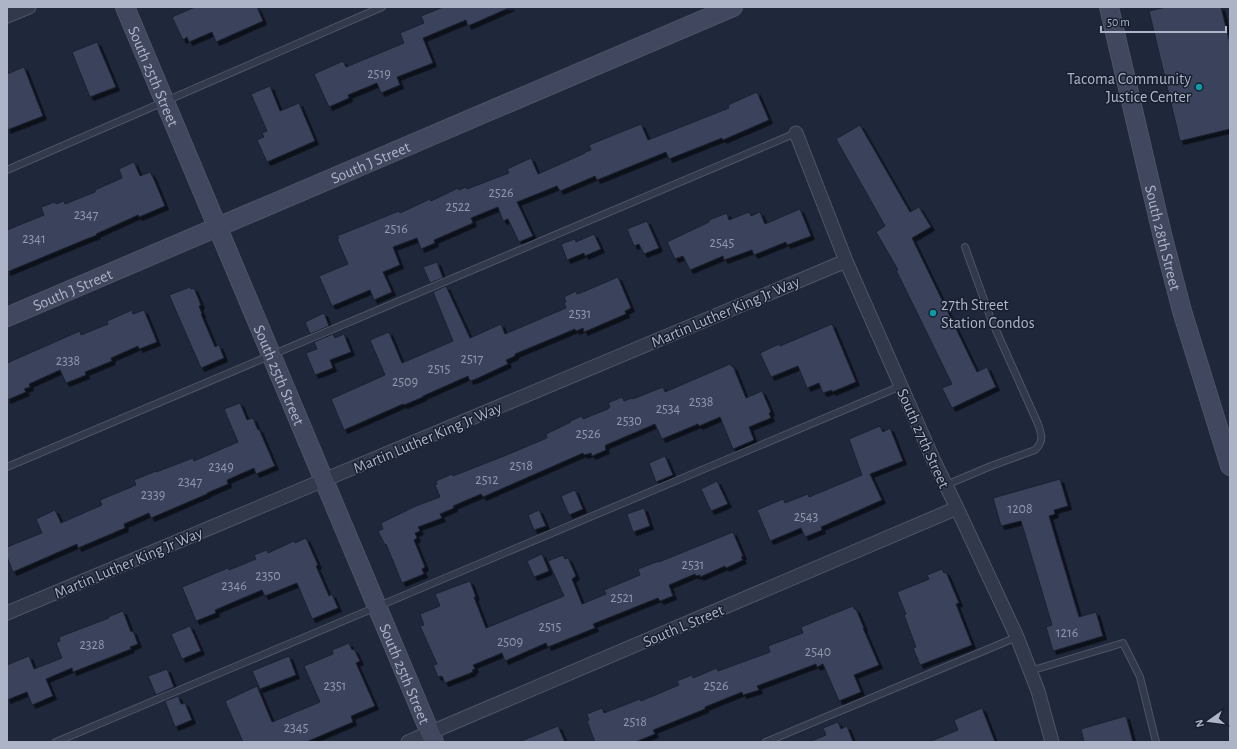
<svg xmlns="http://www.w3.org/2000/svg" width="1237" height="749" viewBox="0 0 1237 749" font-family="'Alegreya Sans',sans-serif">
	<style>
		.building { fill: #3a435b; stroke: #1a2131; filter: url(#shadow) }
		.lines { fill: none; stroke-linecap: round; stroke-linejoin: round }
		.lane-casing { stroke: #4d5466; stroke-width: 8 }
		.street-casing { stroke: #4d5466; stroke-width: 15 }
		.secondary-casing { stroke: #4d5466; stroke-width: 20 }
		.lane { stroke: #32394b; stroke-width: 6 }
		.street { stroke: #32394b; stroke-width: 13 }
		.secondary { stroke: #40475e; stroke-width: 18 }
		.culture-dot { fill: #0f9aa8; stroke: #181f2f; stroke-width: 1.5 }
		.labels { text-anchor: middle; stroke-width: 3; stroke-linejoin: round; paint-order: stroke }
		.number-label { font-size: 14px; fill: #9098ad }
		.street-label { font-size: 16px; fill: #adb4c8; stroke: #181f2f }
		.poi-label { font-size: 16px; fill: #adb4c8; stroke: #181f2f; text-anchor: end }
	</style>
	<defs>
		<filter id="shadow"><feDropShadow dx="3.5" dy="3.5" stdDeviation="0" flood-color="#0009"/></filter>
	</defs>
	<rect width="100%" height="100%" fill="#1f273b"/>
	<path class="building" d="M195,7H257L263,21L216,42L212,32L189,42L187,37L183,40L172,17Z
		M443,7H511L468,26L466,20L423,38L433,63L397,77L400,85L381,93L377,83L348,95L349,98L329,107L314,74L343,61L346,67L404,43L400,33L424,23L421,16Z
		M1166,7H1221L1230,44V129L1180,141L1149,11Z
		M97,42L116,87L90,97L72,52Z
		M24,67L43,116L7,130V74Z
		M270,86L280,111L299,103L315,141L267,162L257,140L264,137L262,133L267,131L251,94Z
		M757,92L769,120L723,140L722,138L669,159L666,152L597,180L595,176L560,191L557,186L517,202L533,236L519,242L508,219L503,221L498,207L471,218L473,223L434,240L435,243L421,249L417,238L393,247L400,265L383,272L392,292L374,300L370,290L332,306L319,276L348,264L337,239L339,238L337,236L399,211L400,213L430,199L431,201L458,188L459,190L466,187L467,189L509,173L507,169L531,158L538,174L585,153V152L591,150L589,145L641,124L648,140L729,108L728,105Z
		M860,125L910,212L919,207L931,227L912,238L977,372L987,367L996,387L952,408L942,388L952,384L896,270H898L876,232L885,226L836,139Z
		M134,162L140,176L150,172L153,177L165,206L139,217L138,215L96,234L97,235L84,240L7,272V230L44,215L41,207L55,202L56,204L64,201L65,204L95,192V190L122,178L119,169Z
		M800,209L811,236L787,245L786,242L754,255L752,250L724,260L723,256L690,270L683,256L675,259L667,242L709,222V220L727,213L729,220L749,212L751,216L760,212L765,224Z
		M647,221L659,248L644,254L639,244L634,246L627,229Z
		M594,234L601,249L585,256L584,253L567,260L561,244L575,239L576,242Z
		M437,262L443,278L430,283L423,267Z
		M618,277L631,308L625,311L626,314L584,332L583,328L576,331L575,329L515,354V356L506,360L508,364L476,379L470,381L468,376L423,396V397L404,405L403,404L344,430L331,399L385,375L370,340L389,332L402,363L453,341L433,292L446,286L470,338L501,324L505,334L566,308L564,303L566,302L564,297L576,291L577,294L583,292Z
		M190,287L191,289L194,288L201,305L199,306L202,314H201L215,347L219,345L224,358L201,368L169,295Z
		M132,310L133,314L144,310L157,342L139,349L138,346L111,358L112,361L85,372L86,375L66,383L60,370L29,384L30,387L24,389L26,392L7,400V363L80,331L81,335L108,324L107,321Z
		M324,313L329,326L310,334L305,322Z
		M832,324L856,382L832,392V390L823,393L819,383L807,388L798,366L771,377L760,353L779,344L780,346Z
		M333,334L335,338L344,334L351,352L330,360L333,368L315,375L306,353L317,349L314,342Z
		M730,364L732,367L733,366L746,398L762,391L771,412L769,413L771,418L749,427L754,440L733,449L720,417L699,426L698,424L662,439L655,424L606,445L605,446L606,450L592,456L591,453L584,455L583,453L483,497L481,494L453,506L454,508L440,514L442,518L418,527L420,531L415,533L417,538L414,540L425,567L422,569L424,574L402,583L386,544L385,545L378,531L383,529L381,523L416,506L440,497L435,485L437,484L436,481L452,474L453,476L504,456L547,438L546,434L571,422L570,421L582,416L583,419L608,409L610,407L608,403L622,397L624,401L632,398L633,399L663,387L665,392Z
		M240,403L247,420L253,418L258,430L259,429L275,466L256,474L254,468L227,480L228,484L207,493V494L151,518L149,513L124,524L125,528L78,548L77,544L13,572L7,557V547L42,533L36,519L55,510L61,523L102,505L100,500L136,485L134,480L156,471V472L193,458L194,461L238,442L224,409Z
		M880,426L883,432L890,428L903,461L870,474L882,500L821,527L822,530L805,537L801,528L770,541L757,510L783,499L785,503L808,494L809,497L862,475L849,439Z
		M665,456L673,475L656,482L649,463Z
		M1060,479L1068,506L1054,510L1055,514L1049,516L1079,617L1096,612L1103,636L1053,651L1046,627L1052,625L1021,521L1001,526L993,498Z
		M717,481L728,504L711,511L701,489Z
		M575,490L583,509L569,515L561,496Z
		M644,508L650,526L633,532L627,514Z
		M539,510L546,526L534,530L528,515Z
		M733,532L743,556L741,557L743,560L726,568L725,566L700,577V575L696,576L695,574L669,585L673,596L660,601L658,598L593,624L595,628L548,647L546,643L505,661L502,653L473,665L475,669L472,670L473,672L445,683L442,676L438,677L433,665L437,664L420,626L424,625L420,614L440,606L435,594L470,581L476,597H474L486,628L564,596L548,561L563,555L565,559L568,558L576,576L572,579L582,604L606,594L604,590L640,575L638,569L659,561V562Z
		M306,538L318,565L316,566L329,596L332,594L338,608L312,619L297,583L265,596L262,590L215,610L216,613L196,621L182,587L228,568L229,570L256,559L254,555L267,550L268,553L294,541L295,543Z
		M542,554L549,571L534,577L527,561Z
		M942,569L944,573L946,572L957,598L959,603L956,604L972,645L920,665L913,648L916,647L904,615L906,614L897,592L927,580L929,579L927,575Z
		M853,606L855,610L856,609L864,628H863L879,665L854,675L861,692L839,701L823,664L817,667L816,664L757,686L759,690L743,695L742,692L705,707V709L653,730L655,734L635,742H595L587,721L589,720L587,714L602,708L604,713L640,699L641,701L679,685L677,681L692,675L693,678L717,668L718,671L770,652L768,646L803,633L801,627Z
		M123,611L131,632L133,631L138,644L130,647L131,649L73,672L72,668L46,679L53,696L32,705L27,692L7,700V665L29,656L34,669L62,658L56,643L60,641L59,637L109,618L108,617Z
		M190,626L201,651L182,659L171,634Z
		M349,643L352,650L354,649L360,661L356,663L375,706L351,716L353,722L306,742H243L225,701L257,686L272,722L320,702L304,666L333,654L332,650Z
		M289,656L296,675L260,689L252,671Z
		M167,669L174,687L156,695L148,676Z
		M178,696L181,704L185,703L192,720L175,727L165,701Z
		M982,708L995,742H929L958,730L954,720Z
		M1126,716L1133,742H1084L1081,729Z
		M838,722L841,729L847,726L853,742H809L826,735L823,728Z
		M558,726L565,742H519Z"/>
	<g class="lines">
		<g class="lane-casing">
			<path id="lane" d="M7,170L382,7
				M7,467L796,133
				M946,485L991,466L1035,450C1044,441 1042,435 1038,424L991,319L965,247
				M1030,671L1123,643L1140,677L1156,742
				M56,742L901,386
				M766,742L1017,637"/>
		</g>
		<g class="street-casing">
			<path id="street" d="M7,16L29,7
				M796,133L846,261L933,459L957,508L1017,637L1038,691L1052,742
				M7,613L846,261
				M408,742L957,508"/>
		</g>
		<g class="secondary-casing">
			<g id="secondary">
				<path id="s1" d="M125,7L434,742"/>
				<path id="s2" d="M1109,7L1163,238L1182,311L1230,466"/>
				<path id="s3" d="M7,317L733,7"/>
			</g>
		</g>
		<use href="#lane" class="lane"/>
		<use href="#street" class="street"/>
		<use href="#secondary" class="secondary"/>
	</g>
	<g class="culture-dot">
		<circle cx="1199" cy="87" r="4"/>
		<circle cx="933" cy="313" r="4"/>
	</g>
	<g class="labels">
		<g class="number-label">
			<text x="379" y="78">2519</text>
			<text x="501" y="197">2526</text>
			<text x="458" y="211">2522</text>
			<text x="86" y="219">2347</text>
			<text x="396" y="233">2516</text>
			<text x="34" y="243">2341</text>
			<text x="722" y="247">2545</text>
			<text x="580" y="318">2531</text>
			<text x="472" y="363">2517</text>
			<text x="68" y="365">2338</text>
			<text x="439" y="373">2515</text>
			<text x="405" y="386">2509</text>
			<text x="701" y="406">2538</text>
			<text x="668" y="413">2534</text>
			<text x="629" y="425">2530</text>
			<text x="588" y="438">2526</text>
			<text x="521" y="470">2518</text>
			<text x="221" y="471">2349</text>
			<text x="487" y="484">2512</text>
			<text x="190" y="486">2347</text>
			<text x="153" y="499">2339</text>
			<text x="1020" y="513">1208</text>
			<text x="806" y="521">2543</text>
			<text x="693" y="569">2531</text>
			<text x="268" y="580">2350</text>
			<text x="234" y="590">2346</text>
			<text x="622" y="602">2521</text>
			<text x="550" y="631">2515</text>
			<text x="1067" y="637">1216</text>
			<text x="510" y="646">2509</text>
			<text x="92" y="649">2328</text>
			<text x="818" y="656">2540</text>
			<text x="335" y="690">2351</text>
			<text x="716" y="690">2526</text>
			<text x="635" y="726">2518</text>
			<text x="296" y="732">2345</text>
		</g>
		<g class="street-label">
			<text dy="6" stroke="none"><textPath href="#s1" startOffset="75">South 25th Street</textPath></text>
			<text dy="6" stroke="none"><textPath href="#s3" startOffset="395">South J Street</textPath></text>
			<text dy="6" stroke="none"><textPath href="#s2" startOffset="237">South 28th Street</textPath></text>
			<text dy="6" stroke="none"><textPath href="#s3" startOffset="71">South J Street</textPath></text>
			<text transform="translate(725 311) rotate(-23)" y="6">Martin Luther King Jr Way</text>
			<text dy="6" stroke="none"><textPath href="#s1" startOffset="399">South 25th Street</textPath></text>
			<text transform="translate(427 437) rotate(-23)" y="6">Martin Luther King Jr Way</text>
			<text transform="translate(924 438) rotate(66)" y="6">South 27th Street</text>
			<text transform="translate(128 562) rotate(-23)" y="6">Martin Luther King Jr Way</text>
			<text transform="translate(683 625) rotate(-23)" y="6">South L Street</text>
			<text dy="6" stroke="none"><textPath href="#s1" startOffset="723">South 25th Street</textPath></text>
		</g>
		<g class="poi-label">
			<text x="1191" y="84">Tacoma Community<tspan x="1191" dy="18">Justice Center</tspan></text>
			<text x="941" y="310" text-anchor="start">27th Street<tspan x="941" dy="18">Station Condos</tspan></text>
		</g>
	</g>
	<rect width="1237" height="749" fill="none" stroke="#adb4c8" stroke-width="16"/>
	<g transform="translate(1209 721) rotate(256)" stroke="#181f2f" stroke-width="3" paint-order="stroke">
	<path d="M0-3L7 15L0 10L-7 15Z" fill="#adb4c8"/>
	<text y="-6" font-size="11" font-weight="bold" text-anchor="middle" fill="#adb4c8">N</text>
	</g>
	<path d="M1101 26v6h125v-6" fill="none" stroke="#adb4c8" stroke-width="2"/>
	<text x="1107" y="26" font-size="12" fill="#adb4c8" stroke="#181f2f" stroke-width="3" paint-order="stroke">50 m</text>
</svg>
